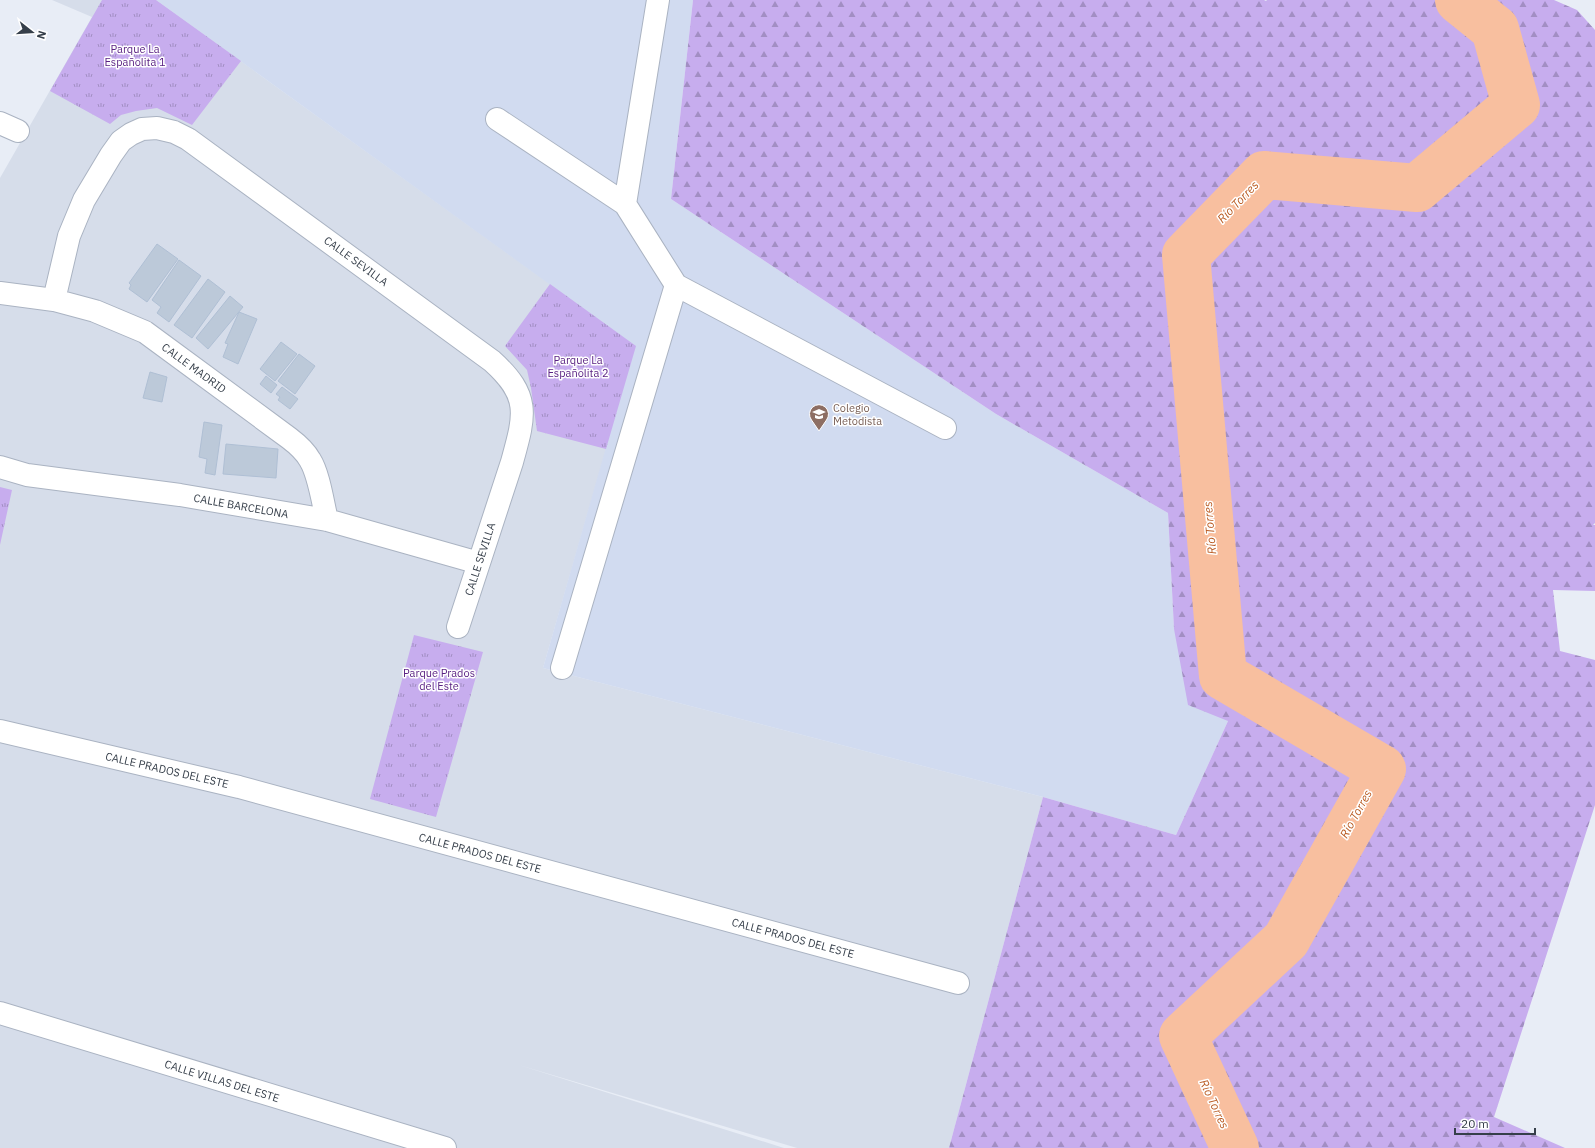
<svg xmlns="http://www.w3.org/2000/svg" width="1595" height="1148" viewBox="0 0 1595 1148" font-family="'IBM Plex Sans',sans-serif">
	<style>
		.residential { fill: #d6ddea }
		.education { fill: #d1dbf0 }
		.grass { fill: url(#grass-tufts) }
		.forest { fill: url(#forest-firs) }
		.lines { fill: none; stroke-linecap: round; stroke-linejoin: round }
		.river { stroke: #f8bf9f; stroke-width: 48 }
		.building { fill: #bcc9d9; stroke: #afbfd4 }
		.minor-casing { stroke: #aab3c2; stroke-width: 24 }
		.minor { stroke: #fff; stroke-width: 22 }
		.labels { text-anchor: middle; stroke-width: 3; stroke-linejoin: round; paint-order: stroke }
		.park-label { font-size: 11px; fill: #5a2283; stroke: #fff }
		.street-label { font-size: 11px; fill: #363f4a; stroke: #fff }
		.education-label { font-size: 11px; fill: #785e54; stroke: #fff; text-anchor: start }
		.water-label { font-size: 12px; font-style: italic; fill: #b95b22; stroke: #fff }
	</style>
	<defs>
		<pattern id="grass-tufts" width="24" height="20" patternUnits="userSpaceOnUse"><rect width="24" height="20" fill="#c7adee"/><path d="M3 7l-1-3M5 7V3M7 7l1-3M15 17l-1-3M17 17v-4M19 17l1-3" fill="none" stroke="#a28ec3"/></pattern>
		<pattern id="forest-firs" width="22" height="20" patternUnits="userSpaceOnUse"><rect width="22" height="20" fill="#c7adee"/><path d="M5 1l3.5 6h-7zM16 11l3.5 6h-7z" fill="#a28ec3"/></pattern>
	</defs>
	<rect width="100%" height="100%" fill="#e8edf6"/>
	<path class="residential" d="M52,0H156L636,346L543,668L1043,797L949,1148H797L519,1065L784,1148H0V178L92,17Z"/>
	<path class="education" d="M156,0H693L671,199L996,414L1168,513L1174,629L1228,721L1176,835L1043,797L543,668L635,346Z"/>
	<path class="grass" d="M102,0H156L241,61L192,125L157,108L136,111L121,115L110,124L50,91Z
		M550,284L636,346L606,449L537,431L531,388L527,370L505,346Z
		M0,487L12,490L0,545Z
		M414,635L483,652L436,817L370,799Z"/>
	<path class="forest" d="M693,0H1264L1266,1L1267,0H1554L1577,10L1595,30V523L1593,525H1595V591L1553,590L1560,651L1595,660V805L1494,1117L1565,1148H949L1043,797L1176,835L1228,721L1188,705L1174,629L1168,513L996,414L671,199Z"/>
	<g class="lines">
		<path class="river" d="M1235,1148L1183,1036L1286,940L1382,769L1223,676L1186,255L1264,175L1417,188L1516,105L1495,29L1459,0"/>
	</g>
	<path class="building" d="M157,244L178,259L147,302L129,289L131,285L129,283Z
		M179,260L201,276L169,322L157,313L161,307L152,300Z
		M208,279L225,292L192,338L174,325Z
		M230,296L243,307L208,349L196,338Z
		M239,312L257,319L238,364L223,357L228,344L225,343Z
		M281,342L297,354L275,381L260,369Z
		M299,354L315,366L295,394L278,381Z
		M150,372L167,377L162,402L143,398Z
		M266,376L277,385L271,393L260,384Z
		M282,387L298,399L290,409L278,400L280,397L276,394Z
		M204,422L222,425L215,475L205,473L207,459L199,457Z
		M226,444L278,449L276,478L223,474Z"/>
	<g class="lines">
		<g class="minor-casing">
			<path id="minor" d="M497,119L625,204L676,285L562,668
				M0,123L18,131
				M625,204L658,0
				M676,285L945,428
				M0,293L54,300L95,311L145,332L289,438C297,444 305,451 310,460C319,474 323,504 327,520
				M54,300L69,236L84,200L111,155L121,141L131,134L142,129L157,128L174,132L188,139L492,361C531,396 525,415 512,462L458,627
				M0,467L27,475L180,495L327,520L479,563
				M0,731L239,787L958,983
				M0,1013L445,1148"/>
		</g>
		<use href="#minor" class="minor"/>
	</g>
	<defs>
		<g id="school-pin" transform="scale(1)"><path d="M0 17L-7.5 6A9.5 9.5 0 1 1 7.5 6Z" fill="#8d6e63" stroke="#fff"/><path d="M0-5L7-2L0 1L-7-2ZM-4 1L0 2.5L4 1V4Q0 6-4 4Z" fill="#fff"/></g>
	</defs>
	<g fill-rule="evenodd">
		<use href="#school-pin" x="819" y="414"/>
	</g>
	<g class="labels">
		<g class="park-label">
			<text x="135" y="53">Parque La<tspan x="135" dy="13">Españolita 1</tspan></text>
			<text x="578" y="364">Parque La<tspan x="578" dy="13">Españolita 2</tspan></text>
			<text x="439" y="677">Parque Prados<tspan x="439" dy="13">del Este</tspan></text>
		</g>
		<g class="street-label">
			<text transform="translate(356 261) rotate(36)" y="4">CALLE SEVILLA</text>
			<text transform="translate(194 368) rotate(36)" y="4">CALLE MADRID</text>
			<text transform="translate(241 506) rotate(10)" y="4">CALLE BARCELONA</text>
			<text transform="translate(480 559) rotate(-72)" y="4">CALLE SEVILLA</text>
			<text transform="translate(167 770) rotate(13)" y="4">CALLE PRADOS DEL ESTE</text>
			<text transform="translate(480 853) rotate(15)" y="4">CALLE PRADOS DEL ESTE</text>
			<text transform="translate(793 938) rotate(15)" y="4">CALLE PRADOS DEL ESTE</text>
			<text transform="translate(222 1081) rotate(17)" y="4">CALLE VILLAS DEL ESTE</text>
		</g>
		<g class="education-label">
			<text x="833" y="412">Colegio<tspan x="833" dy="13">Metodista</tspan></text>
		</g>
		<g class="water-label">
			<text transform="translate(1238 202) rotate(-46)" y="4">Río Torres</text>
			<text transform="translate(1210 528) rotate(-95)" y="4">Río Torres</text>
			<text transform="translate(1356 814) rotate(-61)" y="4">Río Torres</text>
			<text transform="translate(1214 1104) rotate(65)" y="4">Río Torres</text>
		</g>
	</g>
	<g transform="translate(32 32) rotate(107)" stroke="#ffffff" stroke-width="3" paint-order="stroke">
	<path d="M0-3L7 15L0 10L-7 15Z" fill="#363f4a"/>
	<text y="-6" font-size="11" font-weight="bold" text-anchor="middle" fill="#363f4a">N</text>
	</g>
	<path d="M1455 1128v6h80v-6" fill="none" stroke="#363f4a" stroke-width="2"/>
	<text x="1461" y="1128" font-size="12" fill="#363f4a" stroke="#ffffff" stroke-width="3" paint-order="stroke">20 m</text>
</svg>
